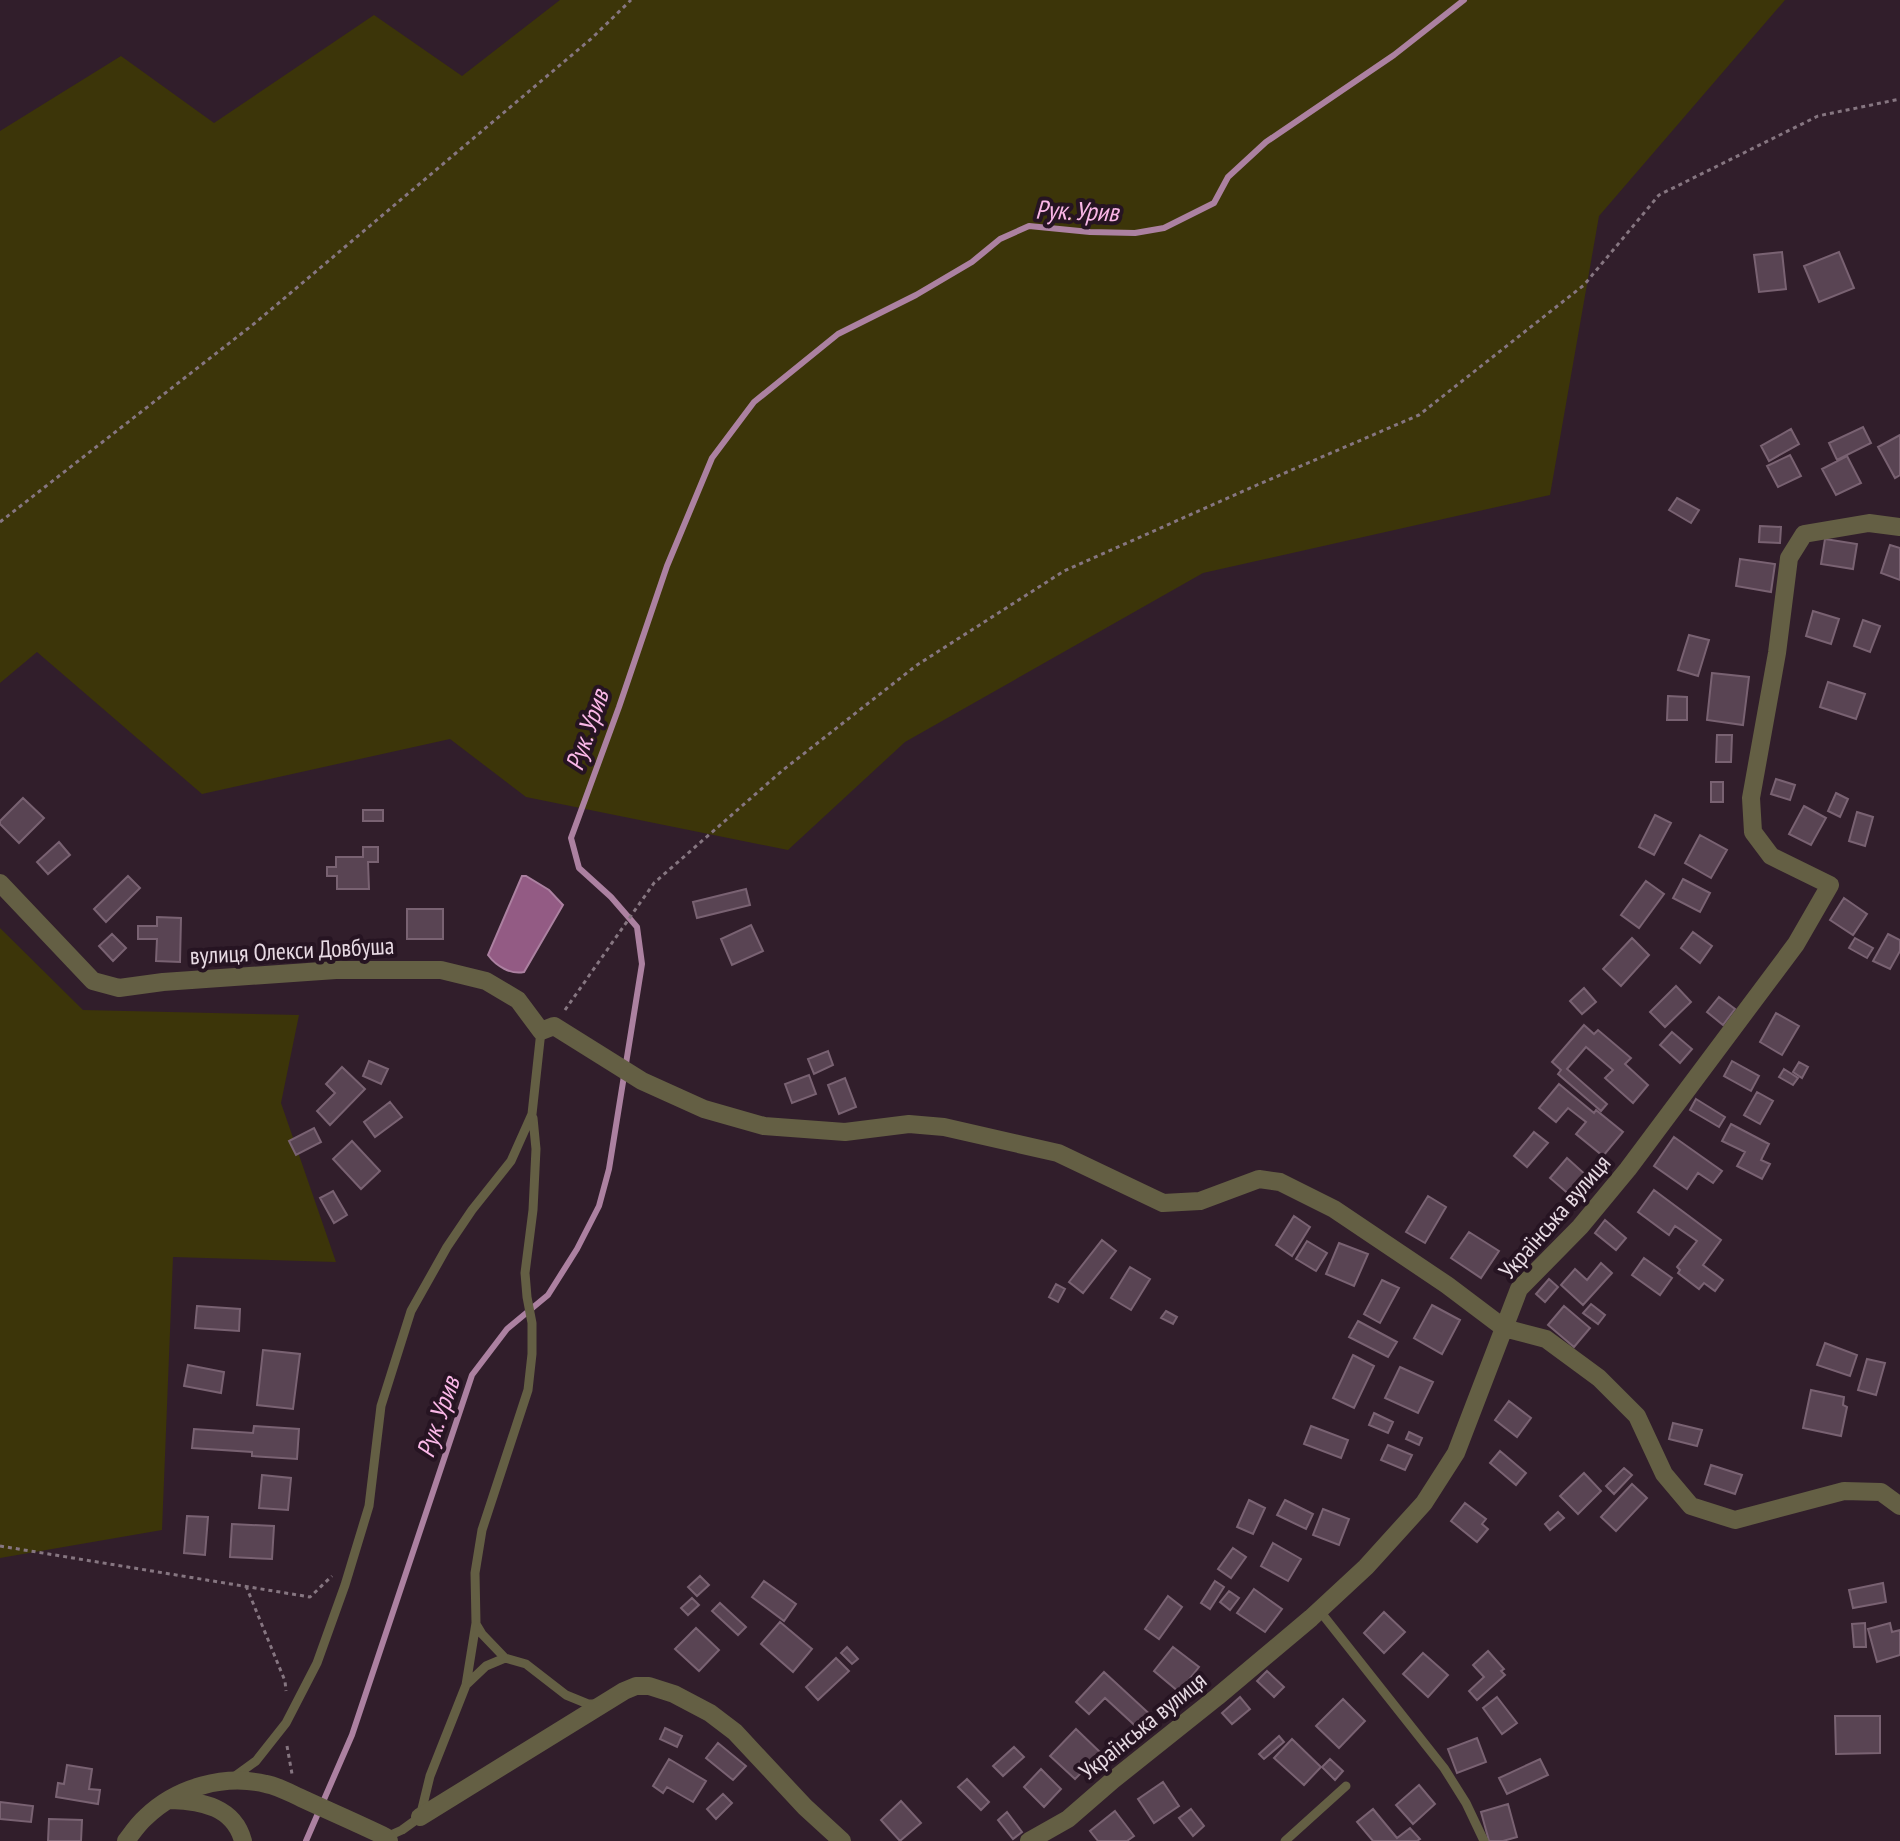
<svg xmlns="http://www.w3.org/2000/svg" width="1900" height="1841" viewBox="0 0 1900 1841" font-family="'PT Sans Narrow',sans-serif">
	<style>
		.green { fill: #3c3509 }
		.water { fill: #935b84; stroke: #ac81a1; stroke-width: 2 }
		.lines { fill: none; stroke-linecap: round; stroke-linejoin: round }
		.stream { stroke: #ac81a1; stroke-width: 6 }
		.building { fill: #594453; stroke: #796272; stroke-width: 2 }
		.path { stroke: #867681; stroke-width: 3; stroke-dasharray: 4 4; stroke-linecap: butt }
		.lane { stroke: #645f44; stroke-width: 9 }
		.street { stroke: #645f44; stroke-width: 18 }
		.labels { text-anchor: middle; stroke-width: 8; stroke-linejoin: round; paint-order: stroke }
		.street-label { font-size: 24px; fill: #e8dbe4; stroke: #261422 }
		.water-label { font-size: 26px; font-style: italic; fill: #fab7e7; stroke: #261422 }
	</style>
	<rect width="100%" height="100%" fill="#311e2b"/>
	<path class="green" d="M560,0H1785L1599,216L1550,495L1203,573L905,742L788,850L526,797L450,739L202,794L37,652L0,683V131L121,56L214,123L374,15L462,76Z
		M0,928L83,1010L299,1015L281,1103L336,1262L173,1257L162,1530L0,1558Z"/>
	<path class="water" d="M522,876H526L549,890L563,905L524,972C511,975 496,966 488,955Z"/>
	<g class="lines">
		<path class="stream" d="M306,1841L352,1735L472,1375L507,1329L548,1295L577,1249L599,1206L609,1169L642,964L637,927L611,897L579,868L571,838L619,707L667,566L712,458L754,402L838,334L916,295L972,262L1000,239L1029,226L1090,232L1135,233L1164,228L1214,203L1228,177L1266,142L1394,55L1464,0"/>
	</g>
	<path class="building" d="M1782,252L1786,289L1759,292L1754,255Z
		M1839,252L1854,288L1819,302L1804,266Z
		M1863,427L1871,443L1837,460L1829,443Z
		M1791,429L1799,444L1769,461L1761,446Z
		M1900,435V475L1895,478L1878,447Z
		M1790,455L1801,476L1778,487L1767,466Z
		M1847,456L1861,483L1836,495L1822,469Z
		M1677,498L1699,510L1691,523L1669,510Z
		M1760,526L1781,527L1780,543L1759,542Z
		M1825,539L1857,544L1853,569L1821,564Z
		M1890,545L1900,548V580L1881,573Z
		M1740,559L1775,564L1771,592L1736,586Z
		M1813,611L1839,619L1831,644L1806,636Z
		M1863,620L1880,626L1870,652L1854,646Z
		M1689,635L1709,640L1698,676L1678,670Z
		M1712,673L1749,677L1743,725L1707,720Z
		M1828,682L1865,694L1856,719L1820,707Z
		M1668,696L1687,697V720H1667Z
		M1717,735H1732L1731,762H1716Z
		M1776,779L1795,785L1790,800L1771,794Z
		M1711,782H1723V802H1711Z
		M1836,793L1848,799L1840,817L1828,811Z
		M23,798L44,818L19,843L0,824V821Z
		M1804,806L1826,818L1811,845L1789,834Z
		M363,810H383V821H363Z
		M1857,812L1873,817L1865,846L1849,841Z
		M1655,815L1671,823L1654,855L1639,847Z
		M1700,835L1727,850L1711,878L1685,863Z
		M59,842L70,855L48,874L37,862Z
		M363,847H378V862H368L369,889H337V876H327V867H336V857H363Z
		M128,876L140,888L106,922L94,909Z
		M1683,879L1710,893L1700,912L1673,898Z
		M1646,881L1664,894L1639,928L1621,915Z
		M746,889L750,905L697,918L693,902Z
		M1844,898L1867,914L1853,935L1830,920Z
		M407,909H443V939H407Z
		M157,917L181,918L180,962L156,961L157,939H138V926H157Z
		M751,925L763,951L732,965L721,939Z
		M1693,932L1712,946L1700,963L1681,948Z
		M112,934L126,948L113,961L99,946Z
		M1888,934L1900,940V951L1890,969L1873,961Z
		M1632,938L1649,955L1621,986L1603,969Z
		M1855,938L1873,948L1867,958L1849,948Z
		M1676,986L1691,1002L1665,1027L1650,1012Z
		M1584,988L1596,1002L1582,1014L1570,1001Z
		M1719,997L1735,1009L1723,1025L1707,1012Z
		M1776,1013L1799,1026L1782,1055L1760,1042Z
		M1584,1025L1594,1034L1598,1030L1631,1058L1625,1064L1648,1085L1633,1103L1605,1078L1613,1070L1586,1047L1567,1069L1607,1104L1601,1111L1558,1074L1561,1070L1552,1062Z
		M1672,1032L1692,1049L1680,1063L1660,1045Z
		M828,1051L833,1065L814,1074L808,1059Z
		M369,1061L388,1069L381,1084L363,1076Z
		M1732,1061L1759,1076L1751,1091L1724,1076Z
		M1799,1062L1808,1067L1802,1078L1793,1072Z
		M342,1067L365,1089L330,1125L317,1111L335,1093L326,1084Z
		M1784,1069L1798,1078L1793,1085L1779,1077Z
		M809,1075L816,1094L792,1103L785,1084Z
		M845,1078L856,1107L839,1114L828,1085Z
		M1559,1084L1594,1113L1596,1110L1623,1132L1603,1156L1576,1134L1586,1122L1568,1108L1556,1122L1539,1108Z
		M1757,1092L1773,1101L1760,1124L1744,1115Z
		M1696,1099L1725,1117L1719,1127L1690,1110Z
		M390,1102L402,1117L375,1137L364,1122Z
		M1731,1124L1769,1144L1761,1160L1770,1164L1762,1179L1737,1166L1745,1152L1722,1141Z
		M314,1128L321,1142L296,1155L289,1141Z
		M1534,1132L1548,1143L1527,1167L1514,1156Z
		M1674,1137L1722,1171L1713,1183L1698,1173L1687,1189L1654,1166Z
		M352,1141L380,1171L361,1189L333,1159Z
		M1567,1158L1588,1177L1571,1196L1550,1178Z
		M1654,1190L1721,1240L1703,1265L1723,1280L1715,1291L1704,1283L1699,1289L1678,1273L1680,1270L1677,1267L1697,1241L1675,1226L1669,1235L1638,1212Z
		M333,1191L347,1215L334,1223L320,1198Z
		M1428,1196L1446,1207L1425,1243L1406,1232Z
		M1294,1216L1310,1227L1292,1256L1276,1245Z
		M1605,1220L1626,1238L1616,1250L1595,1233Z
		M1469,1232L1499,1251L1481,1278L1451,1258Z
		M1102,1240L1116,1251L1083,1293L1069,1282Z
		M1307,1241L1327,1253L1316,1271L1296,1259Z
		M1339,1243L1368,1254L1354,1286L1326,1274Z
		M1644,1258L1672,1278L1660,1295L1632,1275Z
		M1601,1263L1612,1273L1583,1305L1561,1285L1575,1269L1587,1280Z
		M1130,1267L1150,1279L1131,1310L1111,1298Z
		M1549,1279L1558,1287L1545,1302L1536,1294Z
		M1382,1280L1399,1288L1380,1323L1364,1314Z
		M1056,1284L1065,1289L1058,1302L1049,1297Z
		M1591,1304L1605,1315L1598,1324L1583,1313Z
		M1432,1305L1460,1320L1442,1354L1414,1338Z
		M197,1306L240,1309L239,1331L195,1328Z
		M1564,1306L1590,1328L1574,1347L1548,1325Z
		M1166,1311L1177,1317L1173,1324L1161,1318Z
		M1358,1321L1397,1342L1388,1357L1349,1337Z
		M1825,1343L1857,1355L1850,1376L1817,1365Z
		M263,1350L300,1354L293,1409L257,1405Z
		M1353,1355L1374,1366L1354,1408L1333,1398Z
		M1867,1359L1885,1363L1876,1395L1858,1390Z
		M188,1365L224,1372L221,1393L184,1386Z
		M1400,1367L1433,1382L1418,1413L1385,1398Z
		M1811,1390L1844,1397L1843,1405L1847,1407L1841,1436L1803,1428Z
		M1509,1401L1531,1418L1517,1437L1495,1420Z
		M1374,1413L1393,1422L1388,1433L1369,1425Z
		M1673,1423L1702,1430L1697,1446L1669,1439Z
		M254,1426L299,1429L297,1459L252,1456V1452L192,1448L194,1429L253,1433Z
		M1311,1426L1348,1440L1341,1458L1304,1444Z
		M1409,1432L1422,1438L1419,1445L1406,1439Z
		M1388,1445L1412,1455L1405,1470L1381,1460Z
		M1500,1451L1526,1473L1516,1485L1490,1463Z
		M1711,1465L1742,1475L1735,1494L1705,1484Z
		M1624,1468L1632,1475L1614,1494L1606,1486Z
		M1584,1473L1601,1491L1578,1514L1560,1496Z
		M262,1475L291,1478L288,1510L259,1508Z
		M1632,1484L1647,1498L1616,1531L1601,1517Z
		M1249,1500L1265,1508L1253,1534L1237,1527Z
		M1285,1500L1313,1514L1306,1529L1277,1515Z
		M1465,1503L1486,1519L1482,1524L1488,1529L1477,1542L1451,1521Z
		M1323,1509L1349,1519L1339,1545L1313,1535Z
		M1558,1512L1564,1518L1550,1530L1545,1524Z
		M187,1516L208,1517L205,1555L184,1553Z
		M232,1524L274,1526L272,1559L230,1557Z
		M1273,1543L1301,1559L1288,1581L1261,1566Z
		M1233,1548L1246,1557L1231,1578L1218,1569Z
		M700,1576L709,1585L697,1596L688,1587Z
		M764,1581L796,1604L784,1621L752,1597Z
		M1215,1581L1224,1587L1210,1609L1201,1603Z
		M1883,1583L1886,1602L1853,1608L1849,1590Z
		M1254,1589L1282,1609L1265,1632L1237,1613Z
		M1229,1591L1239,1598L1230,1610L1220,1602Z
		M1168,1596L1182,1607L1159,1639L1145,1629Z
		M692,1598L699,1605L688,1615L681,1608Z
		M720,1603L746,1627L738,1635L712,1611Z
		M1384,1612L1405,1632L1384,1653L1364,1633Z
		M780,1622L812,1649L793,1672L761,1644Z
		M1865,1623L1866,1647H1854L1852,1624Z
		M1890,1623L1892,1632L1900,1630V1655L1877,1662L1868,1629Z
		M696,1628L719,1650L699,1671L675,1649Z
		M847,1647L858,1659L852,1664L841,1653Z
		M1173,1647L1199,1667L1179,1692L1154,1671Z
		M1488,1651L1504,1669L1501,1671L1505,1675L1477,1700L1469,1691L1484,1677L1473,1665Z
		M1423,1653L1448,1675L1428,1697L1403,1674Z
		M836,1658L849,1671L818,1700L806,1687Z
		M1267,1671L1284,1687L1274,1697L1257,1681Z
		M1104,1672L1155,1719L1142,1732L1105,1698L1089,1714L1076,1702Z
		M1240,1697L1250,1709L1232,1724L1222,1713Z
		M1497,1697L1517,1723L1502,1734L1483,1708Z
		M1343,1699L1365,1721L1339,1748L1316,1726Z
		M1835,1716H1880V1753L1836,1754Z
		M665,1728L682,1736L677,1747L660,1739Z
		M1076,1729L1101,1753L1075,1779L1050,1756Z
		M1279,1736L1284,1742L1264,1759L1259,1754Z
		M1477,1738L1486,1762L1457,1773L1448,1749Z
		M1292,1739L1321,1767L1304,1785L1274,1758Z
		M718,1743L746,1766L733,1780L706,1758Z
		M1014,1747L1024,1757L1003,1776L993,1766Z
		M669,1759L706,1781L693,1802L667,1787L663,1793L653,1786Z
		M1330,1759L1343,1771L1335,1780L1322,1767Z
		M1540,1759L1548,1775L1507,1794L1499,1778Z
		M67,1765L92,1769L89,1789L100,1790L98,1804L56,1797L58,1783L64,1784Z
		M1041,1769L1061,1789L1044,1807L1024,1787Z
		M967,1779L989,1802L981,1810L958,1787Z
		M1163,1782L1179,1806L1154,1823L1138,1799Z
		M1419,1785L1435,1804L1413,1824L1396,1805Z
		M723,1794L732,1803L716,1819L707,1809Z
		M901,1801L921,1823L900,1841L881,1820Z
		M0,1802L33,1806L31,1822L0,1819Z
		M1508,1804L1517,1837L1503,1841H1489L1481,1812Z
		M1191,1809L1204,1826L1193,1836L1179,1818Z
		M1373,1809L1397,1838L1410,1828L1420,1839L1417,1841H1373L1357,1822Z
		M1115,1811L1134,1836L1127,1841H1098L1090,1831Z
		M1007,1812L1022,1832L1013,1839L998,1820Z
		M49,1819L82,1820L81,1841H48Z"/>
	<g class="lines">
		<path class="path" d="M0,522L255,323L592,38L631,0
			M565,1010L654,883L783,770L917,665L1064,571L1257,485L1419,415L1584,285L1659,195L1818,116L1900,99
			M0,1546L310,1597L332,1576
			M246,1586L285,1681L286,1691
			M287,1746L292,1774"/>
		<path class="lane" d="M1319,1610L1444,1768L1466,1803L1484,1841
			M476,1624L482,1634L505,1658
			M466,1685L486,1666L505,1658L526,1664L566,1695L588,1704H596
			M234,1777L256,1761L286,1723L317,1663L345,1585L369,1506L381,1406L411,1311L447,1247L472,1210L511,1161L532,1114L541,1031
			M386,1837L402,1830L420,1817L430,1776L466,1685L476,1623L475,1573L482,1530L528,1390L532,1354V1323L527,1297L525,1273L533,1210L536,1149L533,1118
			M1285,1841L1346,1786"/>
		<path class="street" d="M0,883L93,981L119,988L163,982L336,970H441L486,981L518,1000L541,1031L554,1026L642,1081L704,1109L764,1126L845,1132L909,1124L944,1127L1058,1153L1163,1203L1200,1201L1259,1179L1280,1182L1334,1209L1447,1285L1504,1328L1546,1339L1599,1378L1637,1416L1664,1474L1691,1506L1735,1520L1844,1491L1881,1492L1900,1506
			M171,1800C202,1801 234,1807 243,1841
			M420,1817L624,1691L636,1686H649L674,1694L710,1713L735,1732L805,1807L842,1841
			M126,1841C132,1833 138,1824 146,1817C177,1787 225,1774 266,1784C278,1786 290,1793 301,1798C329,1811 357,1823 386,1837L389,1841
			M1029,1841L1068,1819L1113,1780L1217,1697L1311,1618L1366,1567L1424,1503L1456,1453L1519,1289L1580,1227L1628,1169L1796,944L1830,885L1771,856L1753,832L1751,798L1777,653L1789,558L1804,534L1869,523L1900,527"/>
	</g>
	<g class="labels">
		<g class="street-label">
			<text transform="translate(292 951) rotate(-3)" y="8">вулиця Олекси Довбуша</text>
			<text transform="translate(1555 1217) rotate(-49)" y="8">Українська вулиця</text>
			<text transform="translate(1143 1726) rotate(-39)" y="8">Українська вулиця</text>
		</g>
		<g class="water-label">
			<text transform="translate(1077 211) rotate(2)" y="9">Рук. Урив</text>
			<text transform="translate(587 730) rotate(-71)" y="9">Рук. Урив</text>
			<text transform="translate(438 1417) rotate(-71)" y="9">Рук. Урив</text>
		</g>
	</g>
</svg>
